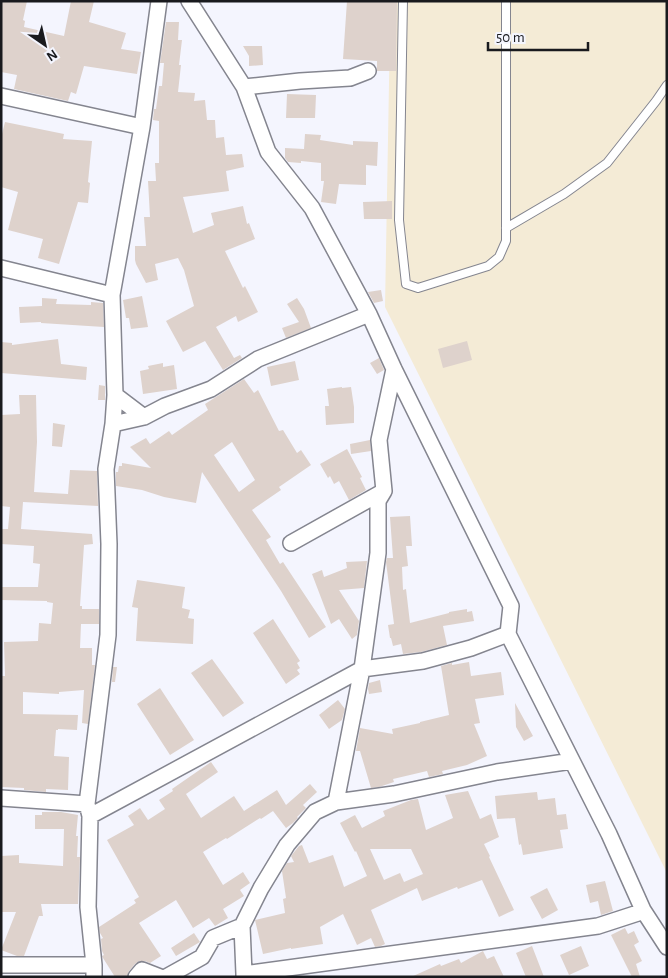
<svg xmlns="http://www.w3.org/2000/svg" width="668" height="978" viewBox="0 0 668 978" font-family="'Alegreya Sans',sans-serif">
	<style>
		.industrial { fill: #f4ebd6 }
		.building { fill: #ded2cc; fill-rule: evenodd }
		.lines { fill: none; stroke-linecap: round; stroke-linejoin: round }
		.service-casing { stroke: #84858f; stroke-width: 10 }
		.minor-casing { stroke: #84858f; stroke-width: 18 }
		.service { stroke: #fff; stroke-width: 8 }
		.minor { stroke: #fff; stroke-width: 15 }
	</style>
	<rect width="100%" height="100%" fill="#f4f5fe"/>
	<path class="industrial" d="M389,1H667V873L385,307L390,27Z"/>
	<path class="building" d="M1,1H27L23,20L25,21L24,27L64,36L71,1H94L89,22L126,33L121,49L141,52L137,74L84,66L76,94L71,92L68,101L14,89L17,75L1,72Z
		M347,1L397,2L396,71H377V61L343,59Z
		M166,22H179L178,40H182L179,65H181L178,92L195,93L194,101L205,100L207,120H215L216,138L224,137L226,155L242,154L244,167L226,171L229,191L183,197L193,233L214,225L211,213L243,206L247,224L249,223L255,239L225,251L243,288L245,286L258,312L238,322L236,316L216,327L234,358L240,355L242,358L223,370L205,341L183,352L166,321L194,306L184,270L178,258L155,264L158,280L146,283L136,264L135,260V246H146L144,217H150L148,181H156L155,163H159V121L153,120L154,109H156L159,86H162L164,63H160Z
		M243,46H262L263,65L249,66V56Z
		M287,94L316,95L315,118H286Z
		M5,122L64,134L63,139L92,141L88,182L90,183L88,203L78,202L59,264L38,258L43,239L8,230L18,192L1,187V138Z
		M305,134L321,135L320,140L353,145V141L378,142L377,166L366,165V185L339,184L336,204L321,202L324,181H321V163L301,161V163L288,162L285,158V148L304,149Z
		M392,201V219H364L363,202Z
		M381,290L383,301L374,303L368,292Z
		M142,296L148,327L131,329L129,318H126L123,300Z
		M42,298L57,299L56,304L91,305V302L103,303L104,327L41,323V322L20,323L19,307L42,306Z
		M297,298L304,309L311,328L286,338L282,328L299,322L287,304Z
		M58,339L61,364L87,367L86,380L1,373V342L12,343V345Z
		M467,341L472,360L443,368L438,349Z
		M379,358L384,370L377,374L370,363Z
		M295,361L299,380L271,386L267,367Z
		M163,363V367L174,365L177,389L143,394L140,371L149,369L148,366Z
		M244,379L254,393L258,390L279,431L283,430L297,453L301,450L311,465L279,487L281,490L252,510L271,537L266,540L280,564L283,562L326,627L309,638L281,591L202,472L196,503L164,497L142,490L116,486V472H118L119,466H122V463L151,468L130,447L146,438L150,444L169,431L172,435L208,410L205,404ZM232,442L255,480L239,492L214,455Z
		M99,385L105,386V400H98Z
		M342,387V388L351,387L354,407V423L326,425L325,406H329L327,389Z
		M19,395H36L37,442L34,492L68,494L70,470L97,471L98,506L23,502L21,529L92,534L93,544L84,545L80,606H82V609H99V624H81L80,648H92V665H95L88,724L82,723L84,690L59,692V694L23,692V714L78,715L77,730L58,729V730H56L54,756L69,757L68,790L46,789V792L24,790V788L1,787V696L2,676H5L4,642L38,641L39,623L51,624L53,603L47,602V601L1,600V587H38L40,564L33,563L34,546L1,544V529H8L10,507L1,506V415L20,414Z
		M53,423L65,425L62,447L52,446Z
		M370,440L371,451L351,454L350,444Z
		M347,449L362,477L360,478L366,490L349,500L339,481L334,484L330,476L328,478L320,464Z
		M410,516L412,546H406L408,566L402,567L403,590L406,589L410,623L449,613V612L467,609V612L472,611L474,621L443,626L447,645L421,652L403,654L401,644L393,646L391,638H390L388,625L394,624L386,562L387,558H393L390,517Z
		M367,561L364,588L339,590L359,621L357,635L352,639L339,619L331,624L312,574L322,570L324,577L347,568L346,562Z
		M137,580L185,587L182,608L190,610L188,618L194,619L193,644L136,641L138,608L132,607Z
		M273,619L300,661L297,663L300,668L297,670L300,674L286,684L253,633Z
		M212,659L244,703L223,717L191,673Z
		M469,662L471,676L501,672L504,695L475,699L480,723L474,724L487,756L467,765L442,771L443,774L429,777L427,771L393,779L394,782L379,787L371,788L360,751H356L360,728L393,734L392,729L420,723V722L449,715L441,666L452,663V665Z
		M113,667H117L115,682H112Z
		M380,680L382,692L369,694L368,689L369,683Z
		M160,688L194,740L170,755L137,704Z
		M338,700L345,709L342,720L329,729L319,715Z
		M515,703L533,736L524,741L516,727Z
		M211,762L218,772L186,794L201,818L234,796L244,811L277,790L286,805L310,784L317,792L303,805L306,808L297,817L298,818L293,823L286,828L273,811L261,819L260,818L227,839L226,838L203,852L223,885L243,872L250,883L240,890L244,896L223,909L228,918L215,926L209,918L193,928L176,900L139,923L161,956L150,963L145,961H139L135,964L129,971L127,977H115L103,958L102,956L104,955L102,951L101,939L103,938L100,933L99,927L136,903L134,900L139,897L107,840L134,825L128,816L140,808L148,820L165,809L159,800L173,791L172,789Z
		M468,791L480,819L491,814L499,837L484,844L490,856L489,857L514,910L499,917L482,880L458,889L457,887L422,901L417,888L371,910L385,944L381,946L375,947L371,938L357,945L343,914L320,927L323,944L291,949V948L263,954L255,920L285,913L283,899L286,898L282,871L287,863L294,862L291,856L299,846L302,845L309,863L333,855L344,887L367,876L356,851L355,852L340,823L355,815L362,828L385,816L383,811L411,800L418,799L426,830L453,818L445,795ZM370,849H411L423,874L404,882L400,873L384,880Z
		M537,792L538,800L555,798L557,815L566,814L568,829L560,830L563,848L523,855L521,844L519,845L515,818L497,819L495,796Z
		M42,812H61L78,815L76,836H78L77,857H80L78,904H41L43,916H39L24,956H17L1,950L16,912H1V856L19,855V863L63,866L64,829H35V815H42Z
		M605,881L613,911L601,915L598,901L590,903L586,885Z
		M547,888L558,910L542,919L530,897Z
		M625,928L628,934L634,931L639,942L634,945L642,961L636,964L640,977H632L611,935Z
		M194,933L200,942L176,956L171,948Z
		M532,946L544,977H526L516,953Z
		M581,946L589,966L569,975L560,955Z
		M483,951L487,959L494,956L504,977H411L440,964L441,966L459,959L461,963Z"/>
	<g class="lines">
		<g class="service-casing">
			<path id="service" d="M403,1L399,220L406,284L418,288L488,266L499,257L506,241V1
				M506,228L564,194L607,163L656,101L667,85"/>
		</g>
		<g class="minor-casing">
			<path id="minor" d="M189,1L244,87L268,152L312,208L369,314L394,369L511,606L508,634L609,834L643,910L667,947
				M244,87L300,81L350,78L368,71
				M1,96L142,127
				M1,268L112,295
				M115,395L144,417
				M113,424L144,417L165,406L211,389L258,359L369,314
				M291,543L384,491
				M1,798L87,804
				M336,802L362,669L378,553V501L384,491L379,440L394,369
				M90,816L362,669L423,661L471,648L508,634
				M1,965H94
				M244,974L598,926L638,913L643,910
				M94,977V965L88,907L90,816L87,804L108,635L109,544L106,469L113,424L115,395L112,295L142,127L159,1
				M136,977L142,970L160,977
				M166,977L202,957L213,938L242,926
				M244,977V974L242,926L261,888L287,845L315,812L336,802L394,794L497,772L572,761"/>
		</g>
		<use href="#service" class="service"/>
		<use href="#minor" class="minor"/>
	</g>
	<rect width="668" height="978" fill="none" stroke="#191a1e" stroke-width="5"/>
	<g transform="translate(45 45) rotate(146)" stroke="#f4f5fe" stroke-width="4" paint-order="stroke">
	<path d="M0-4L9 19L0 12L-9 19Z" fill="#191a1e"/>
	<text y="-8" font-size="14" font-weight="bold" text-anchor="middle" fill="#191a1e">N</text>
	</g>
	<path d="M488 42v8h100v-8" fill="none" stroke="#191a1e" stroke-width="2.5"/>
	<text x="496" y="42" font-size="15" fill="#191a1e" stroke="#f4f5fe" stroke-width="4" paint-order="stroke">50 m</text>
</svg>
